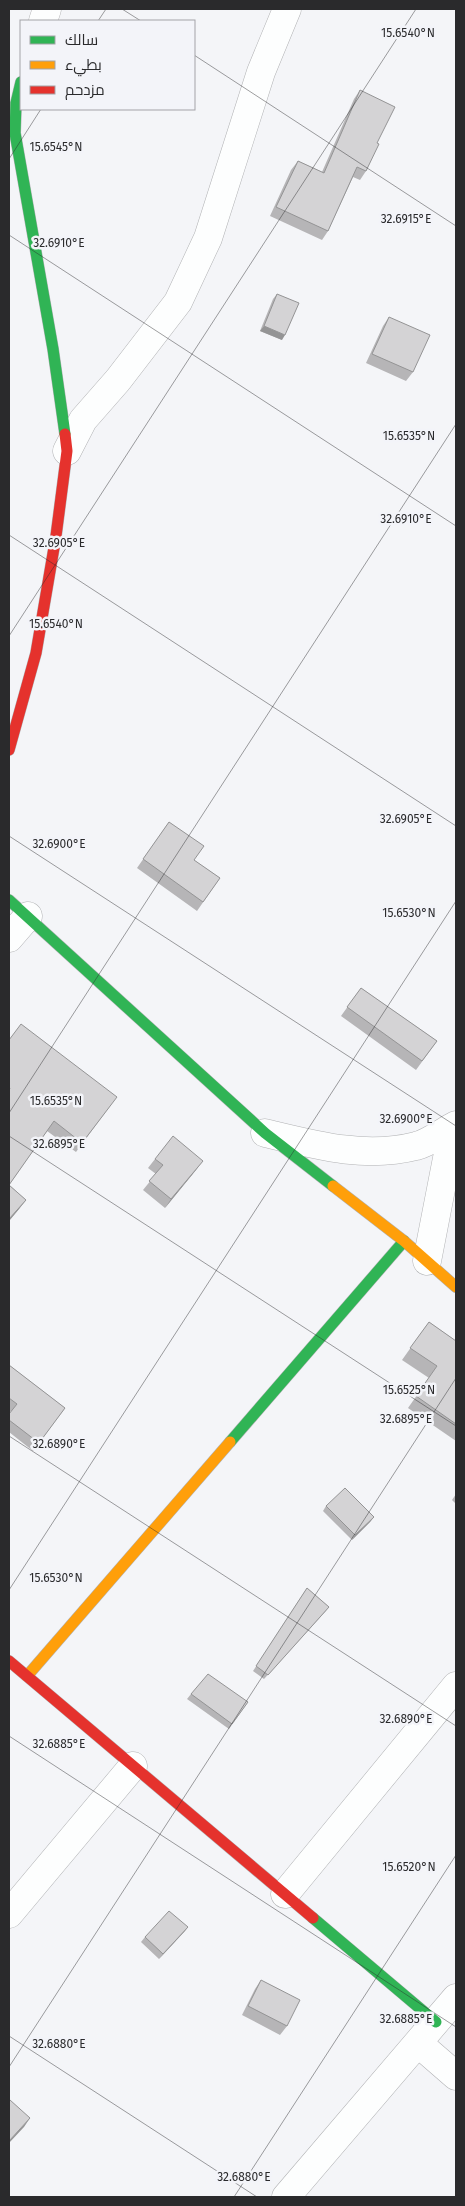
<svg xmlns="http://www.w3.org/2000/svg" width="465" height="2206" viewBox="0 0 465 2206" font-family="'Fira Sans',Cairo,sans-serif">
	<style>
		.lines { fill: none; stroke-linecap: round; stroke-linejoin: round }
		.street-casing { stroke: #b1b2b4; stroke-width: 29 }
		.fast-casing { stroke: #b1b2b4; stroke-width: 12 }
		.slow-casing { stroke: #b1b2b4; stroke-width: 12 }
		.jam-casing { stroke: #b1b2b4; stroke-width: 12 }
		.street { stroke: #fdfefe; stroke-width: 28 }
		.fast { stroke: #30b455; stroke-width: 11 }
		.slow { stroke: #ff9f0a; stroke-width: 11 }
		.jam { stroke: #e5322d; stroke-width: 11 }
		.wall { fill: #b6b5b7 }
		.shaded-wall { fill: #949495 }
		.building { fill: #d4d3d5; stroke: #949495 }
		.ticks { fill: none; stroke: #2a2a2c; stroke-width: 1; stroke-opacity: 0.45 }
		.ticks-label { font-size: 12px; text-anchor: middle; fill: #2a2a2c; stroke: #f3f4f9; stroke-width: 5; stroke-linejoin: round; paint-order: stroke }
	</style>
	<rect width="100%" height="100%" fill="#f4f5f8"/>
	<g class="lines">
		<g class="street-casing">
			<path id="street" d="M43,21L47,9
				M67,451L83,420L118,380L178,302L208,238L261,72L287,9
				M9,938L28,916
				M265,1133C315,1145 365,1159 416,1146C429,1143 444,1131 456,1125
				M427,1261L449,1148L456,1125
				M285,1894L456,1686
				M9,1914L133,1766
				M418,2043L456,2076
				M286,2197L456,1998"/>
		</g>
		<g class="fast-casing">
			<path id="fast" d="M21,82L16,103L15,133L53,349L65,434
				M9,900L265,1133L333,1186
				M230,1442L404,1241
				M313,1918L436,2022"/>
		</g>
		<g class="slow-casing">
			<path id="slow" d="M333,1186L404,1241L456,1287
				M27,1676L230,1442"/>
		</g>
		<g class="jam-casing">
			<path id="jam" d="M9,750L36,653L56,536L67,451L65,434
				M9,1661L313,1918"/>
		</g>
		<use href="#street" class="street"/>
		<use href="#fast" class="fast"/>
		<use href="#slow" class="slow"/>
		<use href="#jam" class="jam"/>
	</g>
	<path class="wall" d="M360,90L377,143L366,171L360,180L353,177L328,231L322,240L270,216L291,170L298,161L322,172L354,99Z
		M277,294L282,340L260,331L273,299Z
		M389,317L413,372L406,381L366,363L383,326Z
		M169,822L194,860L220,878L197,911L137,868Z
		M361,988L437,1041L416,1070L341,1016Z
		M9,1040L110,1106L76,1152L47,1131L9,1185L26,1200L19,1209L9,1221Z
		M155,1159L196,1170L165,1208L143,1190L156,1174L148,1168Z
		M429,1322L456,1341V1441L408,1408L429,1378L402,1360Z
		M9,1365L65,1408L33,1451L9,1432V1414L11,1412L9,1410Z
		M456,1494V1504L452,1500Z
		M326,1506L374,1517L370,1522L352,1540L323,1511Z
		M307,1588L329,1607L325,1612L264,1679L253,1671Z
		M191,1694L248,1702L229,1729L187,1699Z
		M188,1927L184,1932L159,1959L141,1942L145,1937Z
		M261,1980L287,2026L280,2035L242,2015L255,1989Z"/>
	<path class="shaded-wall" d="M264,326L285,335L282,340L260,331Z
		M203,1161L196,1170L165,1208L171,1199Z
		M26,1200L19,1209L9,1221V1219Z
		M374,1517L370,1522L352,1540L355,1535Z
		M188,1927L184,1932L159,1959L163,1954Z
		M30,2118L24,2127L9,2143V2141Z"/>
	<path class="building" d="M360,90L395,107L377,143L379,144L366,171L357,167L328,231L276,207L298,161L324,173Z
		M277,294L299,303L285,335L264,326Z
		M389,317L430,335L413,372L372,354Z
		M169,822L204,846L194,860L220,878L203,902L143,859Z
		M361,988L437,1041L422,1061L347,1007Z
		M21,1024L117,1097L82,1143L54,1121L9,1185L26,1200L9,1219V1091L10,1088L9,1087V1040Z
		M173,1136L203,1161L171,1199L149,1181L163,1165L155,1159Z
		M429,1322L456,1341V1424L416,1396L437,1366L410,1348Z
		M9,1365L65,1408L39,1443L9,1420V1414L17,1404L9,1398Z
		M345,1488L374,1517L355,1535L326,1506Z
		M307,1588L329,1607L268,1675L256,1666Z
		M208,1674L248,1702L232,1724L191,1694Z
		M169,1911L188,1927L163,1954L145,1937Z
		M261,1980L300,2000L287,2026L248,2006Z
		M10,2100L30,2118L9,2141V2101Z"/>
	<path class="ticks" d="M122,9L141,21M98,21L106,9M194,55L456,226M9,159L41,109M9,235L456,526M9,535L456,826M9,636L416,9M9,836L456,1126M9,1113L456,424M9,1136L456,1426M9,1436L456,1726M9,1590L456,901M9,1736L456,2027M9,2036L257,2197M9,2067L456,1378M234,2197L456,1855"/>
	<g class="ticks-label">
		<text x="408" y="37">15.6540°N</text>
		<text x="56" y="151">15.6545°N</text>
		<text x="406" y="223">32.6915°E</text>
		<text x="59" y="247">32.6910°E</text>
		<text x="409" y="440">15.6535°N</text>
		<text x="406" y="523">32.6910°E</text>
		<text x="59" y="547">32.6905°E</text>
		<text x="56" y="628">15.6540°N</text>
		<text x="406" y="823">32.6905°E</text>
		<text x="59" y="848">32.6900°E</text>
		<text x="409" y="917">15.6530°N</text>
		<text x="56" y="1105">15.6535°N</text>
		<text x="406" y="1123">32.6900°E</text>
		<text x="59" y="1148">32.6895°E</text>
		<text x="409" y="1394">15.6525°N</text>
		<text x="406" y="1423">32.6895°E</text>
		<text x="59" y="1448">32.6890°E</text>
		<text x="56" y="1582">15.6530°N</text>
		<text x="406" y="1723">32.6890°E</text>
		<text x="59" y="1748">32.6885°E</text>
		<text x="409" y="1871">15.6520°N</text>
		<text x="406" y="2023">32.6885°E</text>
		<text x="59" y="2048">32.6880°E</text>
		<text x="244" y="2181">32.6880°E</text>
	</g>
	<rect width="465" height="2206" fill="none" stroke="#2a2a2c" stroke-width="20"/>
	<rect x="20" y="20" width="175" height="90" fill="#f3f4f9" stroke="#a3a3a7"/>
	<rect x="30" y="36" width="25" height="8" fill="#30b455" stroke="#a3a3a7"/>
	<text x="65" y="45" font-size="15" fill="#2a2a2c">سالك</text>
	<rect x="30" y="61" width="25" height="8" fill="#ff9f0a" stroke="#a3a3a7"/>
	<text x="65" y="70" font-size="15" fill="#2a2a2c">بطيء</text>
	<rect x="30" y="86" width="25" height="8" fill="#e5322d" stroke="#a3a3a7"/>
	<text x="65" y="95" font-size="15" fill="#2a2a2c">مزدحم</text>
</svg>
